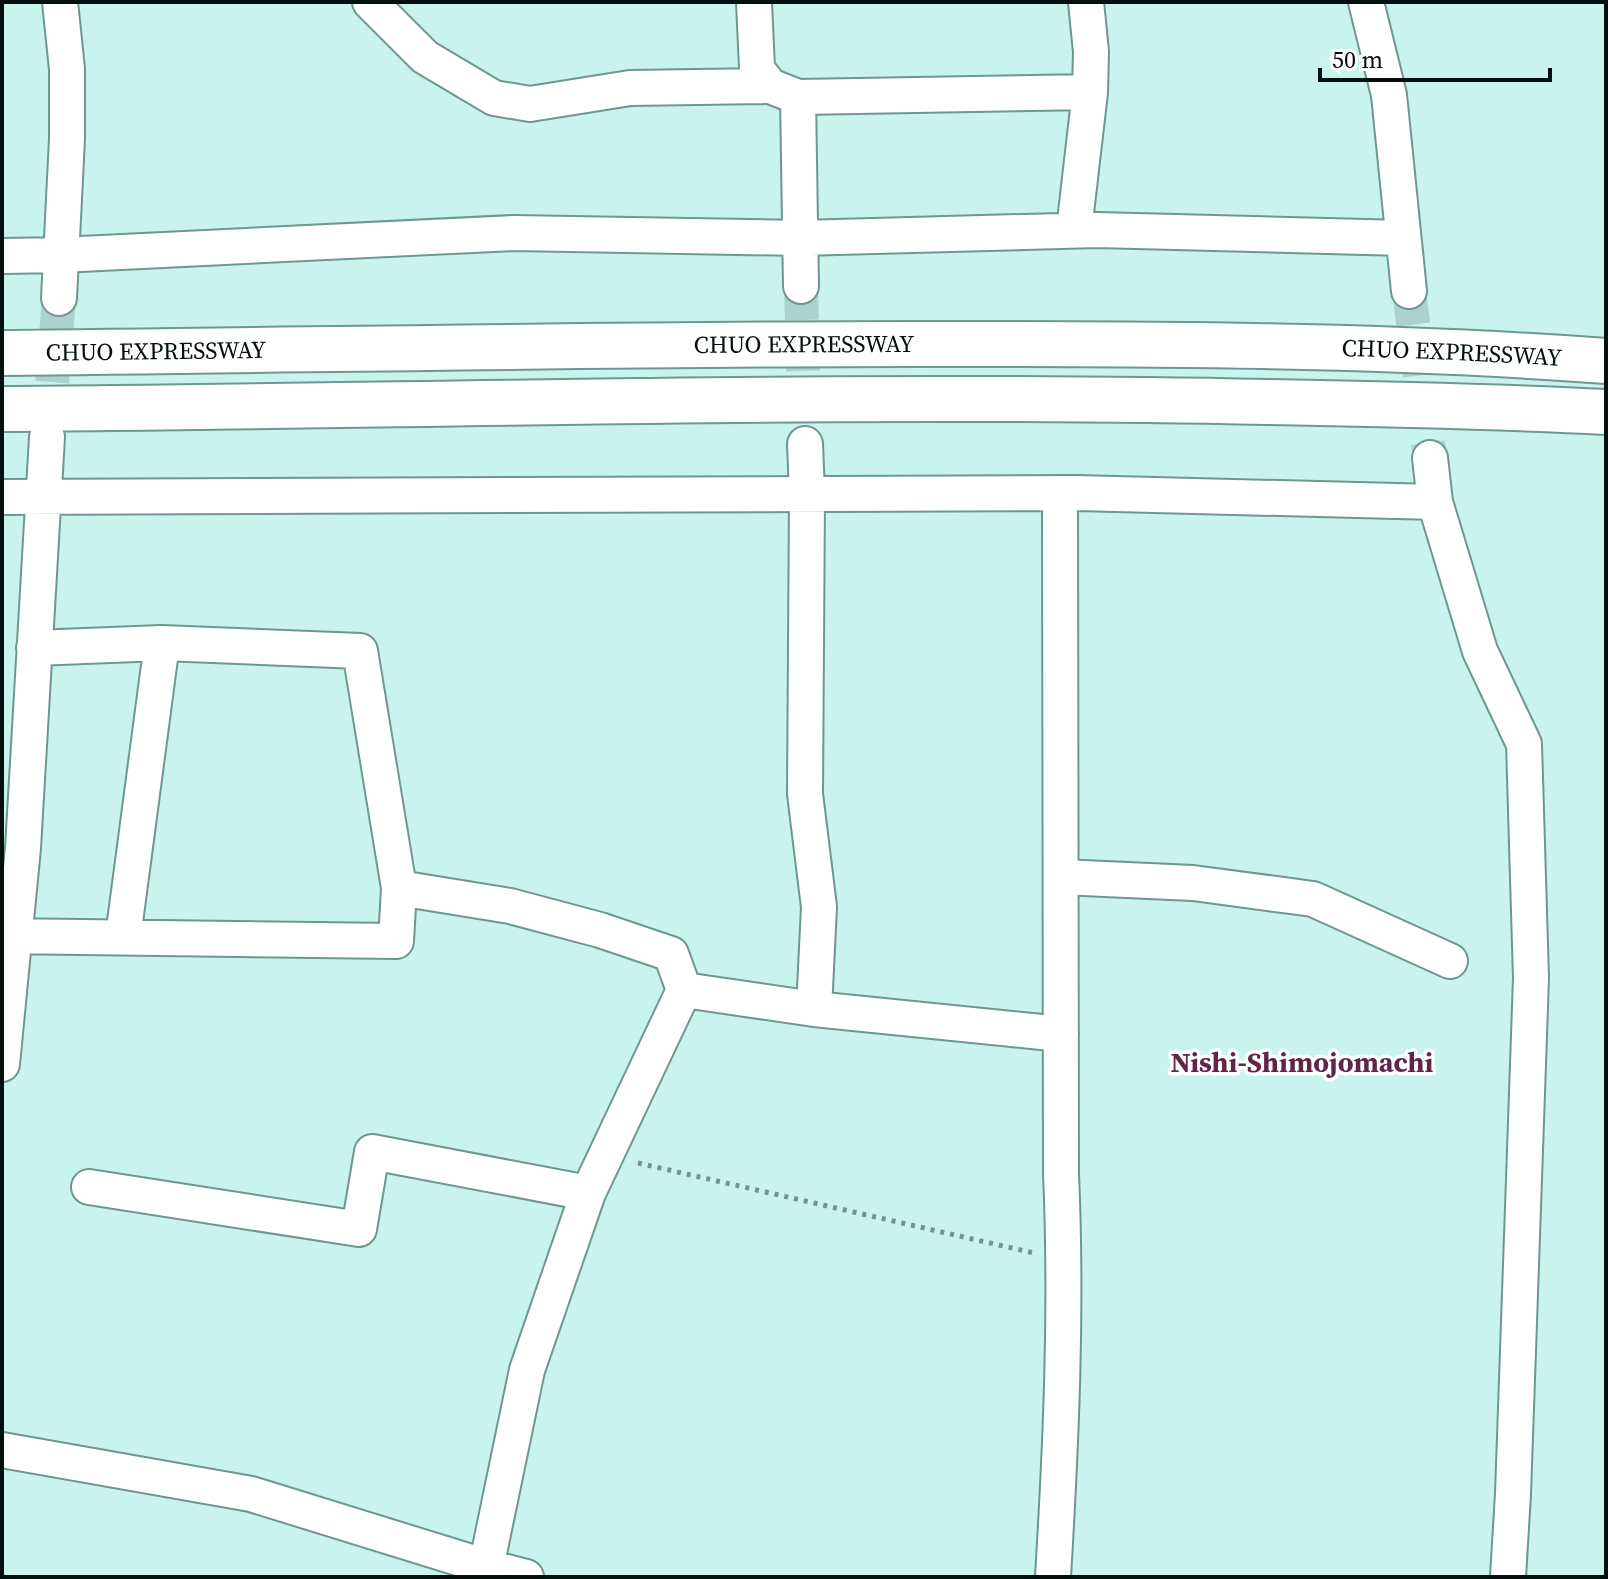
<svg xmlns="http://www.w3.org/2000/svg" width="1608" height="1579" viewBox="0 0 1608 1579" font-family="'Source Serif 4',serif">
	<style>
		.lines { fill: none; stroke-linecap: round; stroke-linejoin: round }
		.minor-tunnel { stroke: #abd2cc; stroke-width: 34; stroke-dasharray: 34 17; stroke-linecap: butt }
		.minor-casing { stroke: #6f9791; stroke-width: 38 }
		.highway-casing { stroke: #6f9791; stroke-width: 48 }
		.path { stroke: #75938e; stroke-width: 5; stroke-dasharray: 4 6; stroke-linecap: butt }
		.minor { stroke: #fff; stroke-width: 34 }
		.highway { stroke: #fff; stroke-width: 44 }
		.labels { text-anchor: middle; stroke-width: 7; stroke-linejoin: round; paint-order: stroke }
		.street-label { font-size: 24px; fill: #03100e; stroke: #fff }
		.quarter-label { font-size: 28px; font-weight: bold; fill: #60254b; stroke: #fff }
	</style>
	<rect width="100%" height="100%" fill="#c9f4ed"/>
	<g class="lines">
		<path class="minor-tunnel" d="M801,286L805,444
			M1409,291L1430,458
			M48,433L59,298"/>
		<g class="minor-casing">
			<path id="minor" d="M370,2L425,57L494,98L530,104L630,88L770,86
				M754,2L757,69L770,86L798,97L1090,92
				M1366,2L1389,95L1409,291
				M798,97L801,286
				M1074,230L1090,92L1091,52L1086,2
				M2,256L60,255L513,233L800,238L1097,230L1403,238
				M59,298L67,139V69L60,2
				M805,444L807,494L805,794L819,907L814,1009
				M1430,458L1435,502L1480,651L1524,744L1531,978L1513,1494L1508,1577
				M2,497L1076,493L1435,502
				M1061,877L1193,883L1313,899L1450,961
				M399,888L510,906L600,930L671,954L684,990L814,1009L1061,1034
				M2,936L396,941L399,888L360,651L162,643L34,648
				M123,937L162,643
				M2,1064L23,848L47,437
				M89,1187L359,1229L372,1152L588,1193
				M2,1450L251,1494L487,1567L526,1577
				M484,1577L527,1370L588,1193L684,990
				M1053,1577C1061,1443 1067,1309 1061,1174L1060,493"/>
		</g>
		<g class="highway-casing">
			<g id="highway">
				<path id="s1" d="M2,353C308,350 615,344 921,344C1149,344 1378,344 1606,361"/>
				<path d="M2,409C424,406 846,393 1268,402C1380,404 1493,406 1606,412"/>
			</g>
		</g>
		<path class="path" d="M638,1163L1034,1253"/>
		<use href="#minor" class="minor"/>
		<use href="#highway" class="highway"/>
	</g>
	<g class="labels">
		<g class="street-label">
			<text dy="8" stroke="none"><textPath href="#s1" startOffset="802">CHUO EXPRESSWAY</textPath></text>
			<text dy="8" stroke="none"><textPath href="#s1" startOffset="154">CHUO EXPRESSWAY</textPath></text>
			<text dy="8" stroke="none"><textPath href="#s1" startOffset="1450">CHUO EXPRESSWAY</textPath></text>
		</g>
		<g class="quarter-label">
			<text x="1302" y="1072">Nishi-Shimojomachi</text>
		</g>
	</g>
	<rect width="1608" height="1579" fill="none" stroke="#03100e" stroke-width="8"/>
	<path d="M1320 68v12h230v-12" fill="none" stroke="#03100e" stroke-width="4"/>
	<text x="1332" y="68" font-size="24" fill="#03100e" stroke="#ffffff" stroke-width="6" paint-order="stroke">50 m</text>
</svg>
